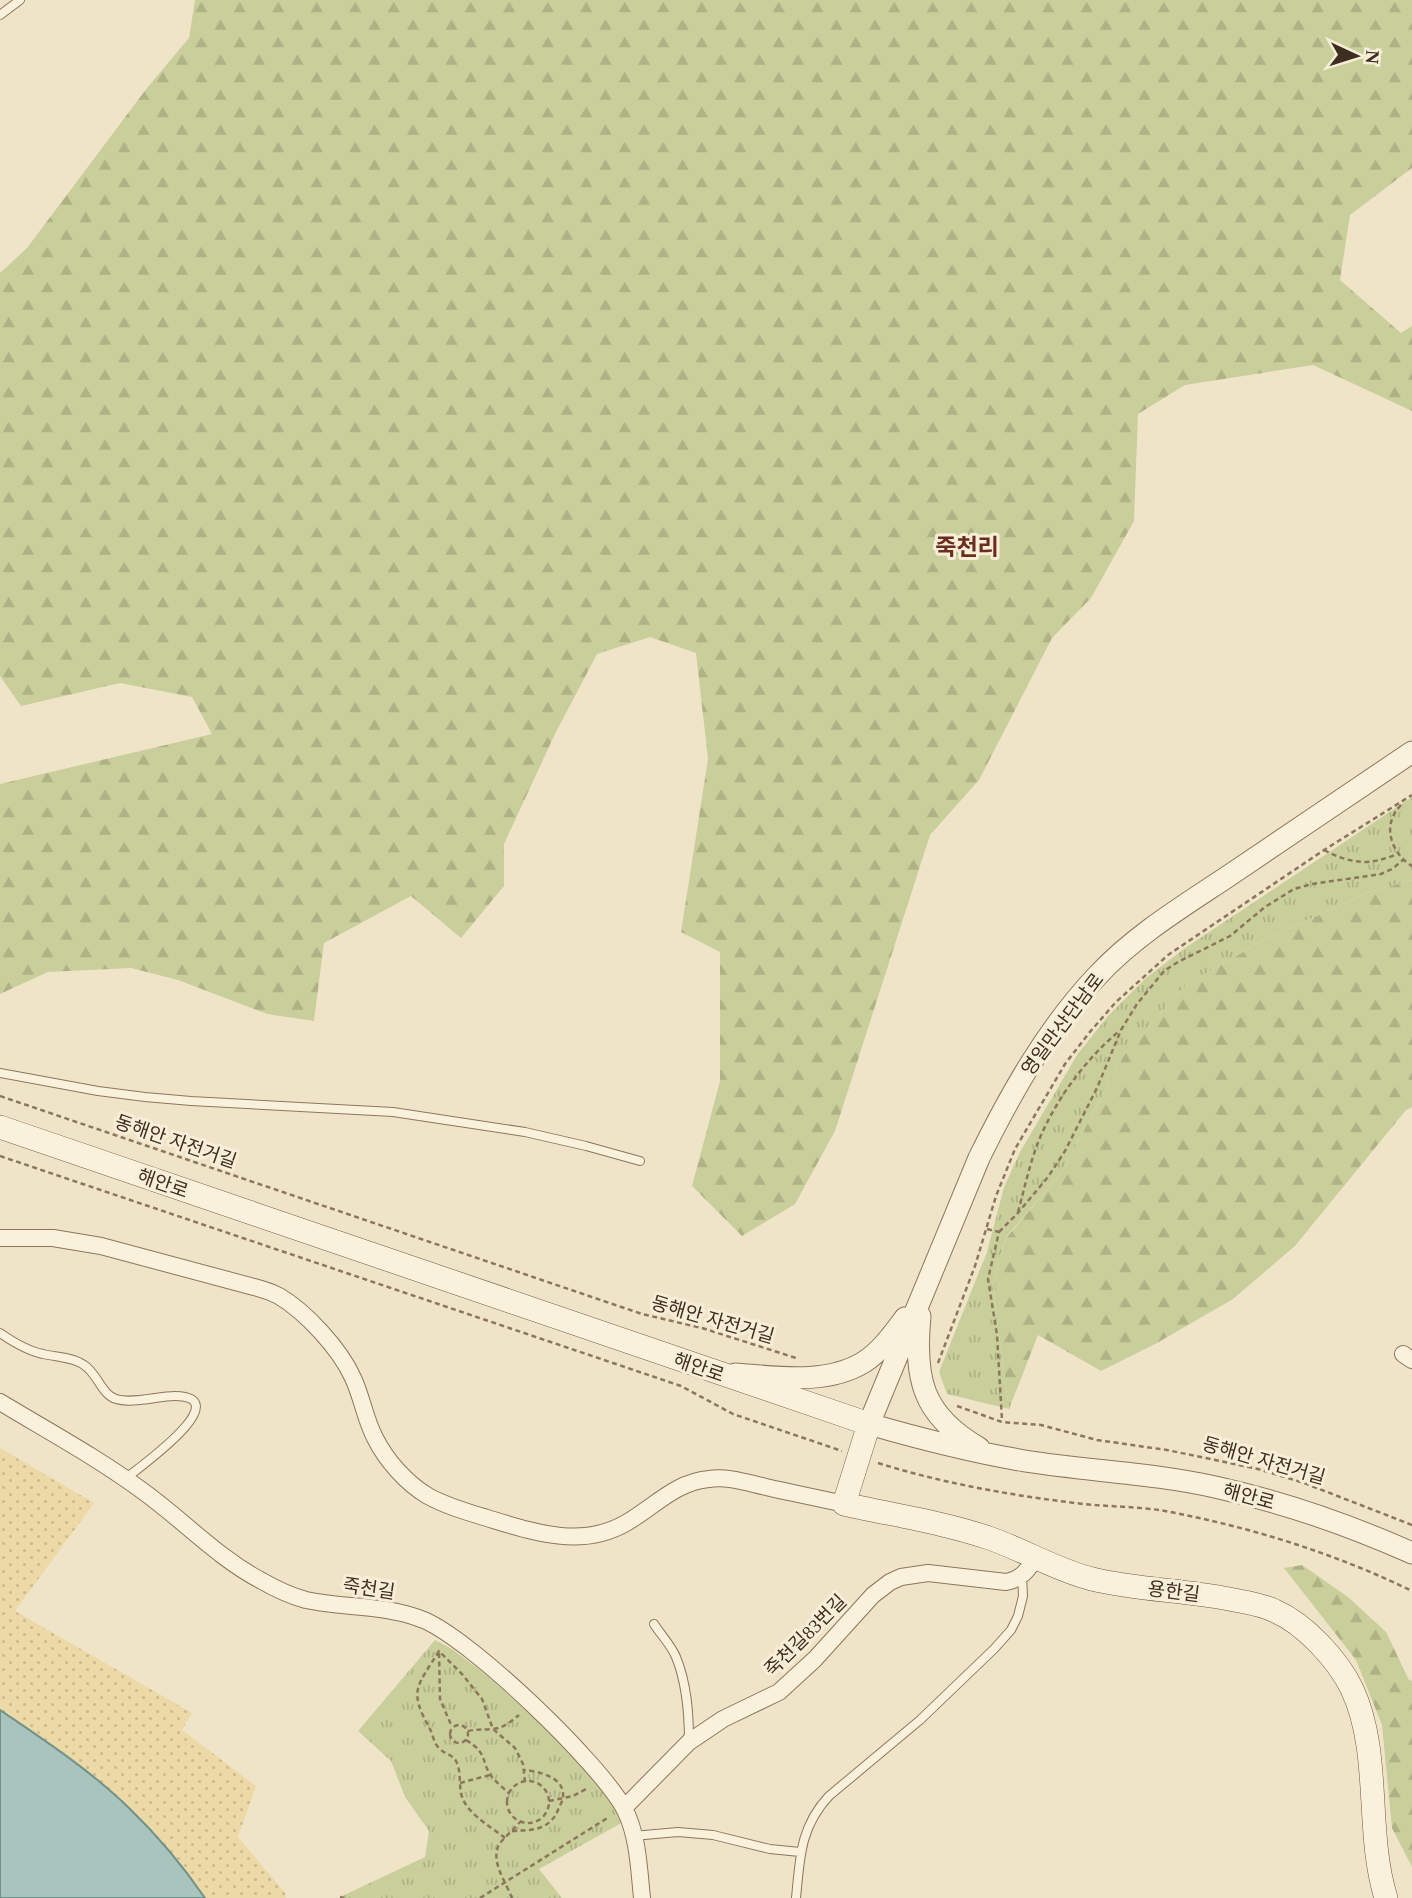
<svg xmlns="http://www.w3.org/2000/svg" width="1412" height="1898" viewBox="0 0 1412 1898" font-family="'Times New Roman','Noto Sans KR',serif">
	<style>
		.forest { fill: url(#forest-firs) }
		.sand { fill: url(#sand-dots) }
		.park { fill: url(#park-tufts) }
		.water { fill: #a9c4bc; stroke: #6f938a; stroke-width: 2 }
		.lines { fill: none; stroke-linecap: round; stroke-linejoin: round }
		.service-casing { stroke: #8d765c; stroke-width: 10 }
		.minor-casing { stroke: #8d765c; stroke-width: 18 }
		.tertiary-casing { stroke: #8d765c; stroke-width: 23 }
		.secondary-casing { stroke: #6f573f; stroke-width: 24 }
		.path { stroke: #8d765c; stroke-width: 2.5; stroke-dasharray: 5 3.5; stroke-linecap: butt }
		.service { stroke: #faf1dc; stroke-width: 8 }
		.minor { stroke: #faf1dc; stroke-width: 16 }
		.tertiary { stroke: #faf1dc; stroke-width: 21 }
		.secondary { stroke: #faf1dc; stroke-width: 23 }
		.labels { text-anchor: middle; stroke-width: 6; stroke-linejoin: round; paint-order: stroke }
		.street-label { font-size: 19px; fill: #3d2e20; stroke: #f7eed8 }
		.quarter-label { font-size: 23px; font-weight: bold; fill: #6b2e1e; stroke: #f7eed8 }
	</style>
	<defs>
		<pattern id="forest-firs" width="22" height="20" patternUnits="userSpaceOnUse" patternTransform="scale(1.75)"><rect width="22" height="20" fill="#c9cf9b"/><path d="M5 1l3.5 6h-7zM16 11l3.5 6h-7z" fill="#aeb285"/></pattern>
		<pattern id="sand-dots" width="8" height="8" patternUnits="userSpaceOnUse" patternTransform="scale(1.75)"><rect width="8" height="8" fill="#ecd9a5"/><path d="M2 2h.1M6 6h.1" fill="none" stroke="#cbbb8e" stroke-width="1.8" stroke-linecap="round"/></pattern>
		<pattern id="park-tufts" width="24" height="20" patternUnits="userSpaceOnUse" patternTransform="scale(1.75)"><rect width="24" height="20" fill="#c9cf9b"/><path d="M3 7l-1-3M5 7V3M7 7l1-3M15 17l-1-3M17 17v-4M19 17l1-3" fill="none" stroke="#aeb285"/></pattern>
	</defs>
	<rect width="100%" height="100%" fill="#f0e4c8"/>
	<path class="forest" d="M195,0H1412V168L1350,215L1340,280L1401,333L1412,326V411L1313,365L1185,385L1138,414L1134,521L1091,598L1052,638L979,780L930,835L835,1131L795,1204L742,1236L692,1186L720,1081V952L681,932L708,759L696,653L650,637L597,654L555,734L504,844V886L461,938L411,896L324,943L314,1021L267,1014L178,980L131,968L48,972L0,994V784L212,734L192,697L120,683L21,706L0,676V273L27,248L147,88L189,38Z
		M1412,880V1107L1406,1110L1295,1246L1233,1299L1157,1343L1101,1371L1038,1335L1009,1409L994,1298L998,1264L1007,1237L1061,1173L1124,1055L1186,985L1262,941L1369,892Z
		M1302,1565L1348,1597L1386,1632L1409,1680L1412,1681V1867L1392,1828L1382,1725L1356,1660L1284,1568Z"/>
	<path class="sand" d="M0,1448L94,1503L15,1611L192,1713L182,1730L256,1786L238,1837L286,1894V1898H205C183,1866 157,1835 129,1808C90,1770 44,1740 0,1710Z"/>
	<path class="park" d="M1412,797V880L1369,892L1262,941L1186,985L1124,1055L1061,1173L1007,1236L998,1264L994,1298L1009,1409L947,1394L939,1372L987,1252L1004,1187L1020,1152L1077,1055L1108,1016L1146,978L1185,948Z
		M435,1640L452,1649L489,1677L573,1753L609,1796L625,1821L539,1869L562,1898H341L340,1897L425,1857L429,1831L405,1797L391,1761L358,1731Z"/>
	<path class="water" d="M0,1710C44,1740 90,1770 129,1808C157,1835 183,1866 205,1898H0Z"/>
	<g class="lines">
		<g class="service-casing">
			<path id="service" d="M0,15L20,0
				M0,1073L98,1091L145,1097L191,1101L393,1112L525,1132L586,1146L640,1161
				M0,1333C13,1342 28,1351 43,1354C56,1357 73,1357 84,1365C97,1373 102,1395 116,1399C132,1404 158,1396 175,1396C239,1397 137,1469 125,1479
				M654,1624C661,1635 671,1645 676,1657C687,1684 689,1713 689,1742
				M633,1836L678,1832L713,1835L770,1849L800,1852
				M796,1898C800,1858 800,1827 829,1796L920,1720L994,1649L1011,1630L1018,1616L1023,1596L1022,1576"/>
		</g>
		<g class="minor-casing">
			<path id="minor" d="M0,1238H53L101,1246L254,1287C262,1289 271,1292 279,1296C306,1312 340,1349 353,1378C362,1397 365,1419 375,1438C386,1460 406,1483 428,1496C446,1506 467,1512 487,1518C533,1532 581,1549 626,1523C654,1507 675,1482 709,1479C728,1476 748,1483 766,1487C792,1493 818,1498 844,1504
				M1403,1354L1412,1360
				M0,1402C48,1431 98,1458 144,1492C184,1521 218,1558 262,1581C276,1589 291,1596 306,1600C344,1608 385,1605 421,1619C467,1635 602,1765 625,1810C638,1836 639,1869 642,1898
				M624,1808L689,1742L723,1719L779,1692L815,1659L873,1595L890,1582L901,1577L928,1573L1006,1582C1021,1579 1027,1571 1035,1559"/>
		</g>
		<g class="tertiary-casing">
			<path id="tertiary" d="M1412,752C1350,794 1289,835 1227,877C1182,907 1134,936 1097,976C1047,1029 1011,1093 979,1158L869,1424C921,1439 972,1452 1025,1461C1088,1471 1153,1473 1215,1487C1283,1502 1349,1525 1412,1553
				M920,1316C914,1379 922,1415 979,1448
				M735,1374C777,1377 827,1385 864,1362C881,1351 893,1334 905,1318"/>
		</g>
		<g class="secondary-casing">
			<path id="secondary" d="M0,1127L869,1424L844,1504C892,1515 942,1522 989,1538C1024,1550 1056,1570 1092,1579C1137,1590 1184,1590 1229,1599C1244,1602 1261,1604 1275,1611C1305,1624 1338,1660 1352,1689C1382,1753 1365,1831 1386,1898"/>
		</g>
		<path class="path" d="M1401,805C1381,825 1391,853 1412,866
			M1324,850C1351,864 1369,866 1397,854
			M0,1096L642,1314L702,1328L796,1358
			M0,1156L681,1386L733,1414L842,1451
			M1018,1212C1024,1190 1029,1167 1037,1145C1054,1102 1083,1062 1118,1032
			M987,1229L999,1232L988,1279L997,1335L1002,1420
			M999,1232L1017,1214L1048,1177L1065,1151L1097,1088L1121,1030L1137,1004L1164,971L1178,962L1230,936L1265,907L1294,889L1312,884L1381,874L1392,869L1403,860
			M938,1363L975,1266L996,1196L1015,1149L1065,1064L1089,1033L1116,1002L1168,955L1324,850L1412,795
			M957,1406L1002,1422L1041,1425L1097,1440L1167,1450L1258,1469L1304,1483L1412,1525
			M878,1463C942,1483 1009,1495 1075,1503C1105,1507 1136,1506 1165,1511C1250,1527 1334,1553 1412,1591
			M439,1653L440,1699L452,1727
			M450 1734a9 9 0 1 1 18 0a9 9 0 1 1-18 0Z
			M468,1731C477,1729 483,1730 492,1729C502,1729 512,1721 519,1715
			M466,1740C489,1754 480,1761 492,1777C497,1783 503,1788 509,1793
			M507 1802a21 21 0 1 1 42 0a21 21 0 1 1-42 0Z
			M460,1783L490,1775
			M549,1801L573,1796L588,1788
			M512,1831C523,1830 534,1831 544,1826C551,1822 555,1817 558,1810C560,1805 564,1799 563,1794C563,1777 538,1771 524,1770
			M505,1838C490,1826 465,1813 461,1793C459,1783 461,1770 456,1761C452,1754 444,1754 439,1748C434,1744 433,1735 430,1729C408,1690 417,1687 439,1651L462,1674L482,1699L493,1729L515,1748L523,1764L525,1782
			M340,1897L344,1898
			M480,1898L609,1817
			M512,1898C506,1882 489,1860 500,1843C506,1836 514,1829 520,1822"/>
		<use href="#service" class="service"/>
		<use href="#minor" class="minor"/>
		<use href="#tertiary" class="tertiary"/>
		<use href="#secondary" class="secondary"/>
	</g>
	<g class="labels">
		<g class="street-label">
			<text transform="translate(1062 1024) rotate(-53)" y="7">영일만산단남로</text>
			<text transform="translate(176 1141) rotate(19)" y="7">동해안 자전거길</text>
			<text transform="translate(163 1183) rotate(19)" y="7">해안로</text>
			<text transform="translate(713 1319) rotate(16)" y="7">동해안 자전거길</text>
			<text transform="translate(699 1367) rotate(19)" y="7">해안로</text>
			<text transform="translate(1264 1460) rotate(16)" y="7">동해안 자전거길</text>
			<text transform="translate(1249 1496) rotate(15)" y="7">해안로</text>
			<text transform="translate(369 1588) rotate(8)" y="7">죽천길</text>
			<text transform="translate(1174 1591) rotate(7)" y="7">용한길</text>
			<text transform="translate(805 1635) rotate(-45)" y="7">죽천길83번길</text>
		</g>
		<g class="quarter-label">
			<text x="967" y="555">죽천리</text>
		</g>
	</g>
	<g transform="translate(1356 56) rotate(94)" stroke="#f7eed8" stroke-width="5" paint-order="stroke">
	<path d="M0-5L12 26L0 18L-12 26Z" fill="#3d2e20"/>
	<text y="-10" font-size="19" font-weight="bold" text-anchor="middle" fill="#3d2e20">N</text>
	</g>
</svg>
